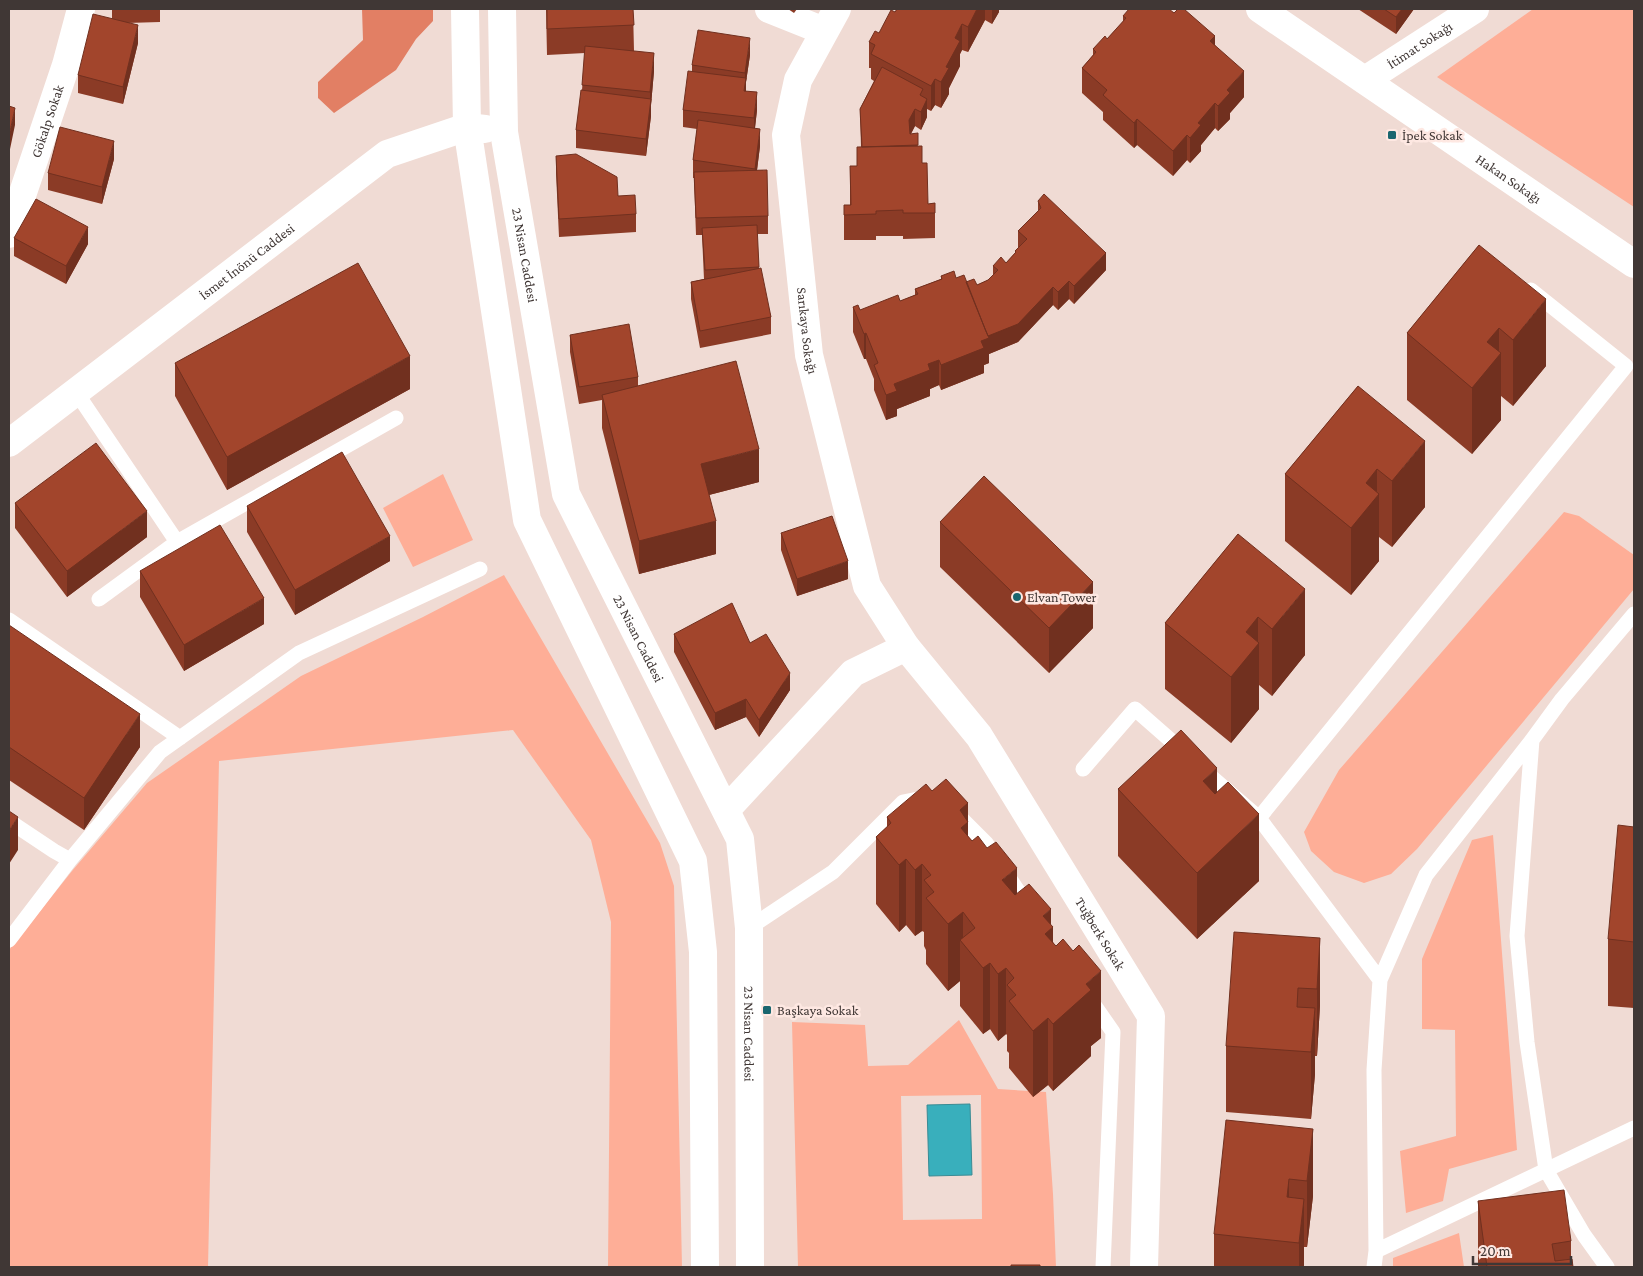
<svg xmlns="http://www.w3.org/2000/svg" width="1643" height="1276" viewBox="0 0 1643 1276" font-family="'Crimson Pro',serif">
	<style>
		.green { fill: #feae97; fill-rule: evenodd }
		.forest { fill: #e27f64 }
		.water { fill: #39afbc; stroke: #3b8b94 }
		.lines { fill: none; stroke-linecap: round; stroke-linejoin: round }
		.lane { stroke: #fff; stroke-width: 15 }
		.street { stroke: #fff; stroke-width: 28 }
		.secondary { stroke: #fff; stroke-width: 28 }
		.wall { fill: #8b3b26 }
		.shaded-wall { fill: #71301f }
		.building { fill: #a2452c; stroke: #71301f }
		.poi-dot { fill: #1a666f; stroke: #fee8e2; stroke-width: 2 }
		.labels { text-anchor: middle; stroke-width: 5; stroke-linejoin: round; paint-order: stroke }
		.street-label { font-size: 14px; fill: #403735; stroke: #fee8e2 }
		.poi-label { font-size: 14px; fill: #403735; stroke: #fee8e2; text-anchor: start }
	</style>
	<rect width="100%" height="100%" fill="#f0dbd4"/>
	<path class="green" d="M1533,9H1634V207L1437,77Z
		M443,474L473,540L413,567L383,508Z
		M1564,512L1579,516L1634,555V589L1417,849L1391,874L1364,883L1334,872L1311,851L1304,832L1339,770Z
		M504,575L660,843L674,886L682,1267H608L611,922L591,840L513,730L219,761L208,1267H9V950L72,871L147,783L301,676L423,617Z
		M1493,835L1517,1150L1449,1169L1443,1201L1406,1213L1400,1151L1456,1136L1455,1030L1422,1029V959L1472,840Z
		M959,1020L998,1089L1046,1092L1053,1194L1056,1267H798L792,1022L865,1025L868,1066L908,1065ZM981,1095L982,1219L903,1220L901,1096Z
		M1459,1233L1464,1267H1393V1258Z"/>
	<path class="forest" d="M362,9H433V21L416,39L396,70L334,113L318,98V82L363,40Z"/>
	<path class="water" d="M970,1104L972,1175L929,1176L927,1105Z"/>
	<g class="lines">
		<path class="lane" d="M76,392L177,542L396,418
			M99,599L177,542
			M9,620L180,738
			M1201,768L1259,818L1380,980
			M1083,769L1135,709L1184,752
			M954,811L986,843L1030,909
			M1259,818L1626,366L1531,290
			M9,821L54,851L70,860L160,752L299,653L480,569
			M749,928L833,872L903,802L923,798L926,800
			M9,940L70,860
			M1090,999L1113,1032L1103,1267
			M1376,1251L1634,1128
			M1374,1267L1376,1251L1374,1070L1380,980L1426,875L1532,740
			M1607,1267L1584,1235L1546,1170L1527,1042L1517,936L1532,740L1562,699L1634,614"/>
		<g class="street">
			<path d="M769,9L824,31"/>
			<path id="s1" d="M837,9L798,80L786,135L809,355L867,586L906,647L979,736L1151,1016L1144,1267"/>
			<path id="s2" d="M1260,9L1634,264"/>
			<path id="s3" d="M1365,80L1475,9"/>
			<path id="s4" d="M9,234L66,65L81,9"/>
			<path d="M726,810L853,673L906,647"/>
		</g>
		<g class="secondary">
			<path d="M465,9L467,127L527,520L693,861L703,952L705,1267"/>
			<path id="s5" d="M502,9L504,132L566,494L740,839L749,928L750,1267"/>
			<path id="s6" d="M9,443L387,154L467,127L485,129"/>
		</g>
	</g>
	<path class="wall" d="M112,9H160V22L127,23L138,43L123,104L78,93V75L112,19Z
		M546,9H633L634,51H629L654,71L651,105V116L646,156L576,148V130L582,90L585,53L547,55Z
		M788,9H797L794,13Z
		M897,9H999V12L992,24L985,20L968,52L962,50L960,54V66L949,88V94L941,108L935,105L931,111L927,109V117L921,130L915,126L911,134L918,146L922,163L928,204L935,203V238L903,239V236H876V240H844V205H850V166H857V147H861L860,109L874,81L871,79V68H869V42L879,33Z
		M1358,9H1414L1396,34Z
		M1174,13L1215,45L1244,97L1230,113V119L1218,131L1215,128L1201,145V151L1190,163L1187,160L1173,176L1137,145L1134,148L1103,120V112L1082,93V68L1093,55V49L1107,39L1123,22V16Z
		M750,55L746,82V91L757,110L755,128L760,146L757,170L768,216V234H757L759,269L771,317V334L700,348L691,299V282L704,279L702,235H696L694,178H693V160L697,129L683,127V110L692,71V65Z
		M556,156L618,196L636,214V232L559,237L556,173Z
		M114,159L102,204L48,190V173Z
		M1038,201L1106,270L1074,304L1069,299L1058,310L1053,305L1018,342L989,354V363L984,365V373L941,390L939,385L930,389V396L897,409V416L886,420L874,390V379L866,359H864L853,332V307L860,310L900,301L915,295V289L941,279V276L956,278L977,285L988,280L993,276V266L1006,263L1015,253V251L1018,248V231L1038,211Z
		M14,238L88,244L66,284L14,256Z
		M1479,245L1546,366L1513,406L1501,396V420L1472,454L1407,400V333Z
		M570,335L638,377V386L759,482L709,495L716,554L639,574L602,428V400L579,404L570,352Z
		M175,363L410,389L227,490L175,396Z
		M1358,386L1425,507L1392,547L1379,537V561L1351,595L1285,541V474Z
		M15,503L147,537L67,597L15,528Z
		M247,506L390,561L295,615L247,532Z
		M940,522L1093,628L1049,673L940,567Z
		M781,533L848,579L797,596L781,550Z
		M1238,534L1305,655L1272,696L1259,685V709L1231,743L1165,689V623Z
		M140,571L264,624L184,671L140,597Z
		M9,625L140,747L84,830L9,780Z
		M674,634L750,643L790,690L759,737L746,717L715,730L674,652Z
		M1118,789L1217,793L1259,881L1197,939L1118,856Z
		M932,791L968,803V837L1017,894L1051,925L1053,942L1101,1038L1091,1046V1056L1053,1091L1048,1085L1033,1097L1009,1068V1053L1007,1051V1035L1006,1034L998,1041L990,1029L983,1034L960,1006V981L948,991L926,964V950L924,946V932L922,931L915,936L906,925L899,932L876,904V837L887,827V817Z
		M1634,827V1008L1608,1006V939Z
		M1320,938V1005L1317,1056H1315V1074L1311,1119L1226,1112V1046Z
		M1313,1129V1196L1307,1247H1304V1267H1214V1234Z
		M1478,1201L1571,1241V1259L1573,1267H1478Z"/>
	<path class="shaded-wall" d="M977,9H985V20L968,52V27Z
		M992,9H999V12L992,24Z
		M1402,9H1414L1396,34V17Z
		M962,24V50L960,54V66L949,88V94L941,108V82L955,38Z
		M138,25V43L123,104V87Z
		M1215,36V62L1210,41Z
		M750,38V55L746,82V95L744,108L745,73Z
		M654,53V71L651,105V116L646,156V139L650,103V92Z
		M1244,71V97L1230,113V119L1218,131V106L1227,90Z
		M935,79V105L931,111V86Z
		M757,92V110L754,136V118Z
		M927,99V117L921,130V112Z
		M1215,103V128L1201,145V151L1190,163V138L1198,123Z
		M15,108V125L9,154V136Z
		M915,109V126L909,137V120Z
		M1137,119V145L1134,148V123Z
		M760,129V146L755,186V169Z
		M1187,135V160L1173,176V151Z
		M114,141V159L102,204V187Z
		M88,227V244L66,284V266Z
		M1106,253V270L1074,304V286Z
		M1069,281V299L1058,310V292Z
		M1053,287V305L1018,342L989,354V363L984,365V373L941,390V365Z
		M1546,299V366L1513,406V340Z
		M1499,328V356L1501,353V420L1472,454V388L1487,342Z
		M866,333V359H864V334Z
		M410,356V389L227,490V457Z
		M939,360V385L930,389V396L897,409V416L886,420V395L894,384L928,364Z
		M1425,441V507L1392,547V481Z
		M759,449V482L701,497V464Z
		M1377,469V497L1379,494V561L1351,595V528L1366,483Z
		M147,511V537L67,597V571Z
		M716,521V554L639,574V541Z
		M390,536V561L295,615V590Z
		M848,561V579L797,596V579Z
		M1093,582V628L1049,673V628Z
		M1305,589V655L1272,696V629Z
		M264,598V624L184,671V645Z
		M1258,617V645L1259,643V709L1231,743V677L1246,632Z
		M790,673V690L759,737V720Z
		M746,699V717L715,730V713Z
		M140,714V747L84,830V798Z
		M1217,768V834L1203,781Z
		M968,803V888L960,810Z
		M1259,814V881L1197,939V873Z
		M18,817V850L9,864V831Z
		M906,859V925L899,932V865Z
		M922,864V931L915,936V870Z
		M1017,868V934L1002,880Z
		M1051,909V929L1053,927V994L1043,916Z
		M963,912V943L960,940V981L948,991V924Z
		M1320,938V1005L1317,1056V989Z
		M990,963V1029L983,1034V968Z
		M1006,968V1034L998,1041V974Z
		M1101,971V1038L1091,1046V1056L1053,1091V1024L1086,984Z
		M1315,1008V1074L1311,1119V1052Z
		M1048,1018V1085L1033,1097V1031Z
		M1313,1129V1196L1307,1247V1181Z
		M1289,1179V1242L1287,1197Z
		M1304,1199V1267H1299V1243Z"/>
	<path class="building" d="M547,9H633L634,25L547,29Z
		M897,9H977L968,27L962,24L955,38L960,41L946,67L949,68L941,82L935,79L931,86L871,54L875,45L869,42L875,31L879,33L891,10L895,12Z
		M1129,9H1169L1174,13L1178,9H1184L1215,36L1210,41L1244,71L1227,90L1230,93L1218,106L1215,103L1198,123L1201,125L1190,138L1187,135L1173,151L1137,119L1134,123L1103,95L1107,90L1082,68L1096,52L1093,49L1105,36L1107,39L1126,18L1123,16Z
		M1384,9H1402L1396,17Z
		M93,14L138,25L123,87L78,75Z
		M698,30L750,38L745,73L692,65Z
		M585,46L654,53L650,92L582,85Z
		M882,67L923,89L920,95L927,99L921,112L915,109L909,120L910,134L918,133V145L862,147L860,109Z
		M688,71L746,78L744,91L757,92L754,118L683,110Z
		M581,90L651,99L646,139L576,130Z
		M9,106L15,108L9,136Z
		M698,120L760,129L755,169L693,160Z
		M60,127L114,141L102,187L48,173Z
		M922,146V163H927L928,204L935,203V213H903V210L876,211V214L844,215V205H851L850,166H857V147Z
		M576,154L617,177L618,196L635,195L636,214L559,219L556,156Z
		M767,170L768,216L696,218L694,172Z
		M1044,194L1106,253L1074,286L1069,281L1058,292L1053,287L1018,324L988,336L966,282L974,279L977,285L988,280L998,270L993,266L1001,257L1006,263L1016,252L1015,251L1027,239L1018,231L1041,208L1038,201Z
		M36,199L88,227L66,266L14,238Z
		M757,225L759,267L705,270L702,228Z
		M1479,245L1546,299L1513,340L1499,328L1487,342L1501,353L1472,388L1407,333Z
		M358,263L410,356L227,457L175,363Z
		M761,268L771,317L700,331L691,282Z
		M954,271L956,278L964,275L985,329L989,338L981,341L984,348L941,365L939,360L928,364L930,370L894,384L897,391L886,395L874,365L878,363L866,333L864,334L853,307L858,305L860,310L898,295L900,301L918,294L915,289L942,279L941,276Z
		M629,324L638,377L579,387L570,335Z
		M736,361L759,449L701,464L716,521L639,541L602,395Z
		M1358,386L1425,441L1392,481L1377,469L1366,483L1379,494L1351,528L1285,474Z
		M96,443L147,511L67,571L15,503Z
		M342,452L390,536L295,590L247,506Z
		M984,476L1093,582L1049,628L940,522Z
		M832,516L848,561L797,579L781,533Z
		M220,525L264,598L184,645L140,571Z
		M1238,534L1305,589L1272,629L1258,617L1246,632L1259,643L1231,677L1165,623Z
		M732,603L750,643L766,634L790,673L759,720L746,699L715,713L674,634Z
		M9,625L140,714L84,798L9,747Z
		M1181,730L1217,768L1203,781L1215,794L1228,782L1259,814L1197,873L1118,789Z
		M946,779L968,803L960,810L968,822L961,828L972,841L978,836L987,848L996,842L1017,868L1002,880L1015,895L1029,884L1051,909L1043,916L1053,927L1045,934L1056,946L1063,939L1073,951L1079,945L1101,971L1086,984L1091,990L1053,1024L1048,1018L1033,1031L1009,1001L1016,995L1007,985L1014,978L1006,968L998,974L990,963L983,968L960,940L975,928L963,912L948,924L926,898L934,892L924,880L931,875L922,864L915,870L906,859L899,865L876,837L891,823L887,817L926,784L932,791Z
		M9,811L18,817L9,831Z
		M1618,825L1634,827V942L1608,939Z
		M1234,932L1320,938L1317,989L1298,988L1297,1007L1315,1008L1311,1052L1226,1046Z
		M1226,1120L1313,1129L1307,1181L1289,1179L1287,1197L1304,1199L1299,1243L1214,1234Z
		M1564,1190L1571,1241L1552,1244L1555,1261L1572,1259L1573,1267H1487L1478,1201Z
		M1011,1265H1040V1267H1011Z"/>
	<g class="poi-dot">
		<rect x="1387" y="130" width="10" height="10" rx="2.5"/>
		<circle cx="1017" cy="597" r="5"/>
		<rect x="762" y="1005" width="10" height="10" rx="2.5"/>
	</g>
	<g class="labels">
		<g class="street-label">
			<text dy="5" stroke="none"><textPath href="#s3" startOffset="65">İtimat Sokağı</textPath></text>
			<text dy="5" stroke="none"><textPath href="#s4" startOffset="119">Gökalp Sokak</textPath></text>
			<text dy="5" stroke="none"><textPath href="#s2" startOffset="301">Hakan Sokağı</textPath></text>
			<text dy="5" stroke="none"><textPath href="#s5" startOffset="248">23 Nisan Caddesi</textPath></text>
			<text dy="5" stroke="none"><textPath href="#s6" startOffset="299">İsmet İnönü Caddesi</textPath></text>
			<text dy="5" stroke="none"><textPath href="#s1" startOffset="334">Sarıkaya Sokağı</textPath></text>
			<text dy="5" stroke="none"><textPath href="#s5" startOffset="652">23 Nisan Caddesi</textPath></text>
			<text dy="5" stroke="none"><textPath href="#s1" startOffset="1016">Tuğberk Sokak</textPath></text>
			<text dy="5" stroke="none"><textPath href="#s5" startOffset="1072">23 Nisan Caddesi</textPath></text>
		</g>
		<g class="poi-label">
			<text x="1402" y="140">İpek Sokak</text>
			<text x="1027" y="602">Elvan Tower</text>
			<text x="777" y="1015">Başkaya Sokak</text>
		</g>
	</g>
	<rect width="1643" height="1276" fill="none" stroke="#403735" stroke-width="20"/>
	<path d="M1473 1256v8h98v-8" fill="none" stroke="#403735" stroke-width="2.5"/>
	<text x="1480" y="1256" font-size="15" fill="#403735" stroke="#fee8e2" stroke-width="4" paint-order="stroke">20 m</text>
</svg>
